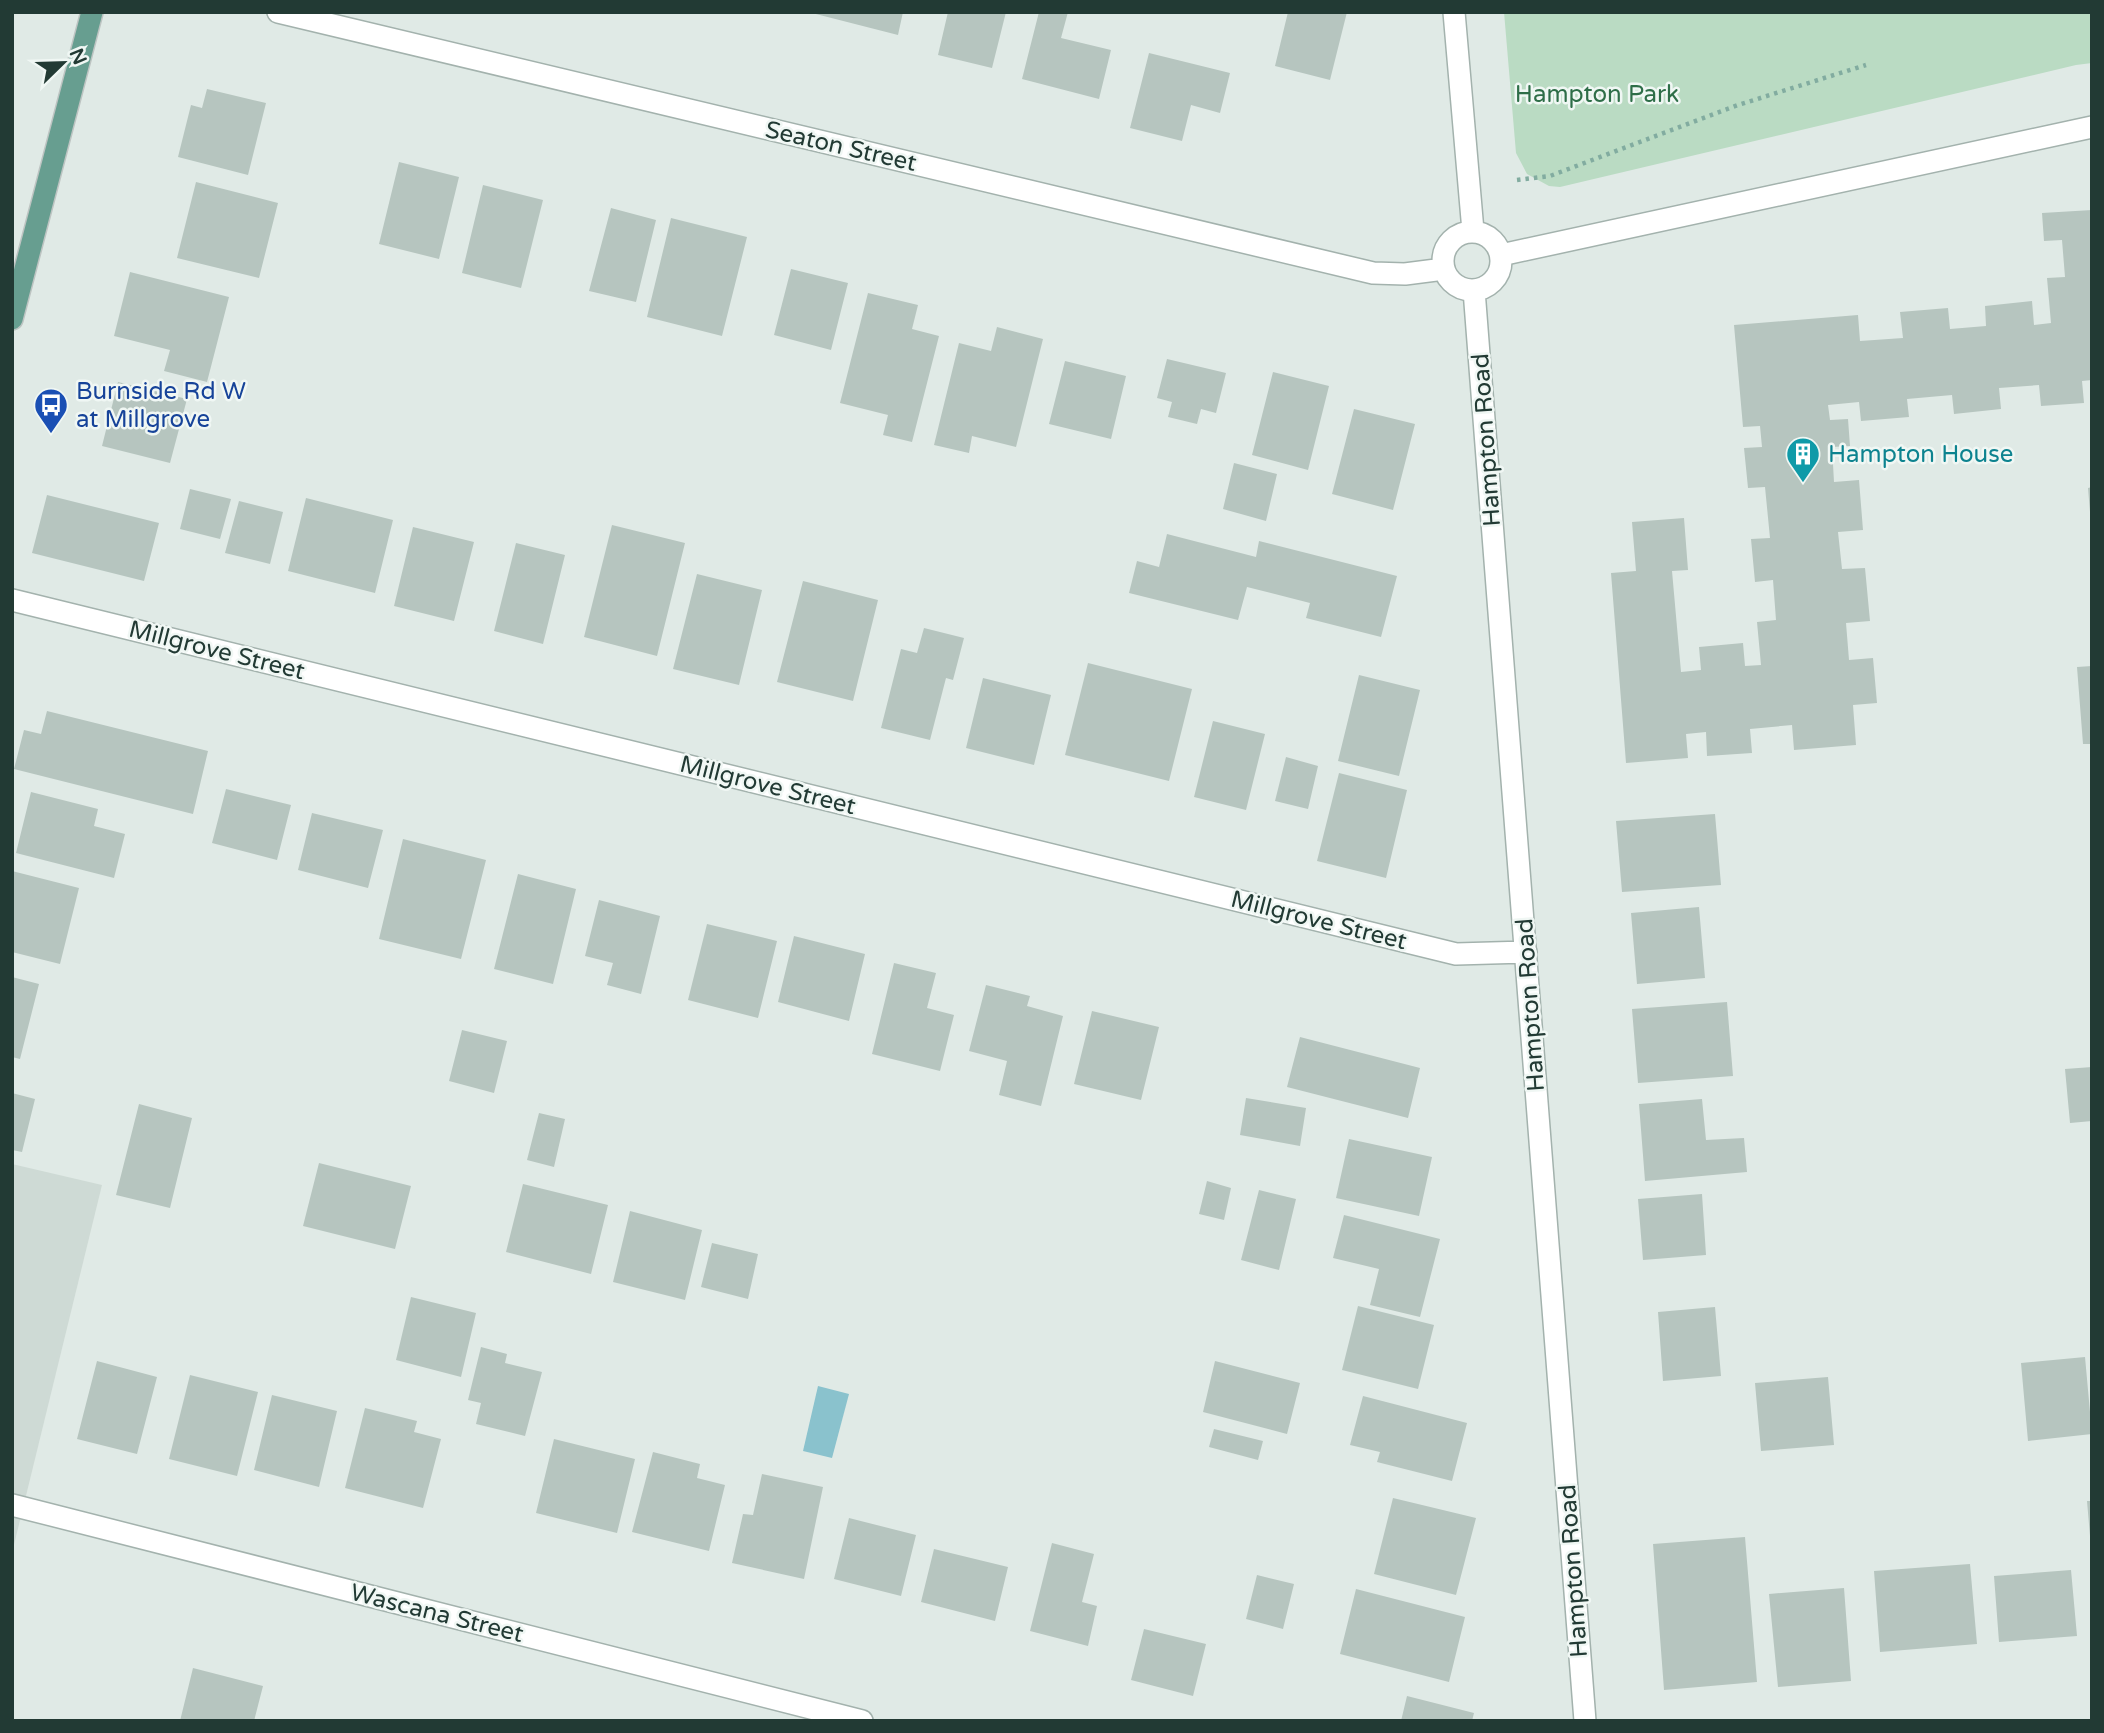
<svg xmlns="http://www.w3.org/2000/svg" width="2104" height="1733" viewBox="0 0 2104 1733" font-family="'Varela Round',sans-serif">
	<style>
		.built { fill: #cedad5 }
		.green { fill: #badbc3 }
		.water { fill: #8ac2cd }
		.building { fill: #b6c5bf }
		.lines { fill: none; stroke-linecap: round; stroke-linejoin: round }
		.minor-casing { stroke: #a3b2ad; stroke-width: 24 }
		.major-casing { stroke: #bdc4c2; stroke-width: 24 }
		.path { stroke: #82aca0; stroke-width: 4.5; stroke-dasharray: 3.5 5; stroke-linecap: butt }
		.minor { stroke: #fff; stroke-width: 21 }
		.major { stroke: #679e90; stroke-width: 21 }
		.labels { text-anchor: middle; stroke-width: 5; stroke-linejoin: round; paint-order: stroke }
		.park-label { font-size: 24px; fill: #2e6e48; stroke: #f0f7f4 }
		.street-label { font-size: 24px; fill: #223a34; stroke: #f0f7f4 }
		.transit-label { font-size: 24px; fill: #164399; stroke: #f0f7f4; text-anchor: start }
		.culture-label { font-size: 24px; fill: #0d838f; stroke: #f0f7f4; text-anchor: start }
	</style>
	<rect width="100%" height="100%" fill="#e0eae6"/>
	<path class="built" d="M12,1164L102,1185L12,1553Z"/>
	<path class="green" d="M1504,12H2092V63L2076,65L1560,187L1549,186L1527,174L1516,153Z"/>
	<path class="water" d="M818,1386L849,1394L832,1458L803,1451Z"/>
	<path class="building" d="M808,12H903L898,35Z
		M948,12H1006L992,68L938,55Z
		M1039,12H1068L1061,38L1111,50L1099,99L1022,79Z
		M1288,12H1347L1330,80L1275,66Z
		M1149,53L1230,73L1220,113L1191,105L1182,141L1130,128Z
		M207,89L266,103L248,175L178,157L191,105L202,108Z
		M399,162L459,177L439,259L379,244Z
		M196,182L278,203L259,278L177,258Z
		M483,185L543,200L521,288L462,273Z
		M611,208L656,220L636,302L589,291Z
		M2092,210V380L2082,381L2084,403L2041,406L2039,385L1999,388L2001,409L1954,414L1952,395L1907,399L1909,417L1861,421L1859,402L1828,405L1830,420L1848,419L1850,446L1832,447L1834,482L1859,480L1863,530L1838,532L1842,569L1865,568L1870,621L1846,623L1849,660L1873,658L1877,703L1853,705L1856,745L1794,750L1792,725L1750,729L1752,753L1707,756L1706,732L1686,734L1688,758L1626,763L1611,573L1636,571L1632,522L1684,518L1688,570L1672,571L1681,672L1701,670L1699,647L1743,643L1745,666L1761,665L1757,622L1776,620L1773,580L1755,582L1751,539L1770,538L1765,487L1748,488L1744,448L1762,447L1760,426L1743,427L1734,325L1858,315L1860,341L1903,338L1900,312L1948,308L1950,329L1986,326L1985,306L2032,301L2034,325L2051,323L2047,278L2065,277L2062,240L2044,241L2042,213Z
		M671,218L747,237L722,336L647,317Z
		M791,269L848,283L831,350L774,335Z
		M130,272L229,297L207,382L164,371L170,350L114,336Z
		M868,293L918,305L912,329L939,336L912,442L883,435L888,415L840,403Z
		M997,327L1043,339L1016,447L972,436L969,453L934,445L959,343L991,351Z
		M1167,359L1226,373L1216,413L1201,409L1197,424L1168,417L1172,402L1157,398Z
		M1065,361L1126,376L1111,439L1049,424Z
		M1273,372L1329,386L1308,470L1252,455Z
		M118,382L187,399L170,463L102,446Z
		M1354,409L1415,424L1393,510L1332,494Z
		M1234,463L1277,474L1266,521L1223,509Z
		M2092,487V512H2090L2088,488Z
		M190,489L231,499L220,539L180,529Z
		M47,495L159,523L144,581L32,553Z
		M306,498L393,520L375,593L288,571Z
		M239,501L283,512L270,564L225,553Z
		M612,525L685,543L657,656L584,637Z
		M413,527L474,542L454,621L394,606Z
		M1167,534L1256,557L1259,541L1397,576L1381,637L1306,618L1310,603L1247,587L1238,620L1129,593L1137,561L1159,567Z
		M516,543L565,555L543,644L494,631Z
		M697,574L762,590L739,685L673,669Z
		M803,581L878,600L853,701L777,682Z
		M924,628L964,638L953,680L946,678L930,740L881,728L901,649L917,653Z
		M1088,663L1192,689L1169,781L1065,755Z
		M2092,666V744H2083L2077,667Z
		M1359,675L1420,690L1399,776L1338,761Z
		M983,678L1051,695L1034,765L966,748Z
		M47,711L208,751L193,814L14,769L24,730L41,734Z
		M1213,721L1265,734L1246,810L1194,797Z
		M1286,757L1318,766L1308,809L1275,801Z
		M1339,773L1407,790L1386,878L1317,861Z
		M226,789L291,805L277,860L212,843Z
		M31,792L98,809L94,826L125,834L114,878L16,853Z
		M312,813L383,830L368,888L298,870Z
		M1715,814L1721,885L1622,892L1616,821Z
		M403,839L486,860L461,959L379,939Z
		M12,871L79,888L60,964L12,952Z
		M518,874L576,889L553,984L494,969Z
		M599,900L660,916L641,994L607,985L613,963L585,956Z
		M1699,907L1705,978L1637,984L1631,913Z
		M707,924L777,941L758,1018L688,1000Z
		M794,936L865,954L849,1021L778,1002Z
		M894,963L936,973L927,1008L954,1015L940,1071L872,1054Z
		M12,977L39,984L20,1059L12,1057Z
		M986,985L1030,996L1027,1006L1063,1016L1041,1106L999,1095L1007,1061L969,1051Z
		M1727,1002L1733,1076L1638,1083L1632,1009Z
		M1092,1011L1159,1027L1141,1100L1074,1084Z
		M462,1030L507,1041L494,1093L449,1081Z
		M1300,1037L1420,1068L1408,1118L1287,1087Z
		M2092,1067V1121L2070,1123L2065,1069Z
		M12,1093L35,1099L22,1152L12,1150Z
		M1246,1098L1306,1108L1300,1146L1240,1135Z
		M1702,1099L1706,1140L1744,1138L1747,1172L1645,1181L1639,1104Z
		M139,1104L192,1118L170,1208L116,1195Z
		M539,1113L565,1119L554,1167L527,1160Z
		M1349,1139L1432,1157L1419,1216L1336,1198Z
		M319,1163L411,1186L395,1249L303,1226Z
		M1207,1181L1231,1188L1224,1220L1199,1214Z
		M523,1184L608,1205L591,1274L506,1252Z
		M1259,1190L1296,1199L1279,1270L1241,1260Z
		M1702,1194L1706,1255L1643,1260L1638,1199Z
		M630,1211L702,1230L685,1300L613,1282Z
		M1344,1215L1440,1239L1420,1317L1370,1305L1379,1269L1333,1258Z
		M712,1243L758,1254L748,1299L701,1287Z
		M411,1297L476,1313L461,1377L396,1360Z
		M1358,1306L1434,1325L1418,1389L1342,1370Z
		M1715,1307L1721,1376L1663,1381L1658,1312Z
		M481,1347L507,1354L505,1363L542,1372L525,1436L476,1424L481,1403L468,1400Z
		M2085,1357L2092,1434L2028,1441L2021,1363Z
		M97,1361L157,1377L137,1454L77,1439Z
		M1215,1361L1300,1383L1287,1434L1203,1412Z
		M190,1375L258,1392L237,1476L169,1459Z
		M1828,1377L1834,1445L1761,1451L1755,1383Z
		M272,1395L337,1411L319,1487L254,1470Z
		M1363,1396L1467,1423L1452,1481L1377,1462L1380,1452L1350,1445Z
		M365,1408L417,1421L414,1432L441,1439L423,1508L345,1488Z
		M1214,1429L1263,1441L1258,1460L1209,1447Z
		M554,1439L635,1459L617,1533L536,1513Z
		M653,1452L700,1464L697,1478L725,1485L709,1551L632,1532Z
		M762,1474L823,1487L804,1579L732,1563L743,1514L753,1515Z
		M1393,1498L1476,1518L1456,1595L1374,1574Z
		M2087,1501H2092V1536H2090Z
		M849,1518L916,1535L901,1596L834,1579Z
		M1745,1537L1757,1682L1664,1690L1653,1544Z
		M1052,1543L1094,1554L1082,1602L1097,1606L1088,1646L1030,1631Z
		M934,1549L1008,1567L995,1621L921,1602Z
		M1970,1564L1977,1644L1880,1652L1874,1571Z
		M2071,1570L2077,1636L1999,1642L1994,1576Z
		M1257,1575L1294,1584L1283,1629L1246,1619Z
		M1844,1588L1851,1681L1778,1687L1769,1594Z
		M1356,1589L1465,1617L1449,1682L1340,1654Z
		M1144,1629L1206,1644L1193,1696L1131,1680Z
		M193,1668L263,1686L254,1721H180Z
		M1407,1696L1474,1713L1472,1721H1401Z"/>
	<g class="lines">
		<g class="minor-casing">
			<path id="minor" d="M278,12L1373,273L1405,274L1444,269
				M1454,12L1473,231
				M1443 261a29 29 0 1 1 58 0a29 29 0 1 1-58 0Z
				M1501,255L2092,127
				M1474,290L1585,1721
				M12,600L1456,954L1526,952
				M12,1505L862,1721"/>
		</g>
		<g class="major-casing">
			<path id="major" d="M12,319L92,12"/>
		</g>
		<path class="path" d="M1517,180L1550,176L1738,105L1866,65"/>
		<use href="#minor" class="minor"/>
		<use href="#major" class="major"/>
	</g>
	<defs>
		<g id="bus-pin" transform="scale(1.75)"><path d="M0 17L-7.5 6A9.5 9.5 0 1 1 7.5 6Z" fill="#1a4fb4" stroke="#f0f7f4"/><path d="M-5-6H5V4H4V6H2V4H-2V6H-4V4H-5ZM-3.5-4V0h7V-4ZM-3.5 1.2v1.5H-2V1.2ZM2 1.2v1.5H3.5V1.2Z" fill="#fff"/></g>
		<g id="building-pin" transform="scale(1.75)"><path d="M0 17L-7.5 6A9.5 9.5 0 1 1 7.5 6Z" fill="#0f9aa8" stroke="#f0f7f4"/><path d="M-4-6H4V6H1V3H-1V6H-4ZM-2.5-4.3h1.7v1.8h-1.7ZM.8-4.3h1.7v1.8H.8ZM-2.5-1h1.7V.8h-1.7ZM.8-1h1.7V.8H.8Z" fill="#fff"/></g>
	</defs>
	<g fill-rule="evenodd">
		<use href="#bus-pin" x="51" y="405"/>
		<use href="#building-pin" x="1803" y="454"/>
	</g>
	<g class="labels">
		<g class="park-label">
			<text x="1597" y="102">Hampton Park</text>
		</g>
		<g class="street-label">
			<text transform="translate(841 146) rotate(13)" y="8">Seaton Street</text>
			<text transform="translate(1486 440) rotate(-94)" y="8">Hampton Road</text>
			<text transform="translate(217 650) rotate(14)" y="8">Millgrove Street</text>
			<text transform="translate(768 785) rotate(14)" y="8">Millgrove Street</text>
			<text transform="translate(1319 920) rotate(14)" y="8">Millgrove Street</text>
			<text transform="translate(1530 1005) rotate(-94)" y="8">Hampton Road</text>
			<text transform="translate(1573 1571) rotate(-94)" y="8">Hampton Road</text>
			<text transform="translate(437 1613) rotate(14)" y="8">Wascana Street</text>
		</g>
		<g class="transit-label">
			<text x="76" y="399">Burnside Rd W<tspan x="76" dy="28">at Millgrove</tspan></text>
		</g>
		<g class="culture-label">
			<text x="1828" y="462">Hampton House</text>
		</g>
	</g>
	<rect width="2104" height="1733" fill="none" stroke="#223a34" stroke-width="28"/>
	<g transform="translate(63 63) rotate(67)" stroke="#f0f7f4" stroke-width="5" paint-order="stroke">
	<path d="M0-5L12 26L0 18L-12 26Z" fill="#223a34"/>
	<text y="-10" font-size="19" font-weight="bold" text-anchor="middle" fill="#223a34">N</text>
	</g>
</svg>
